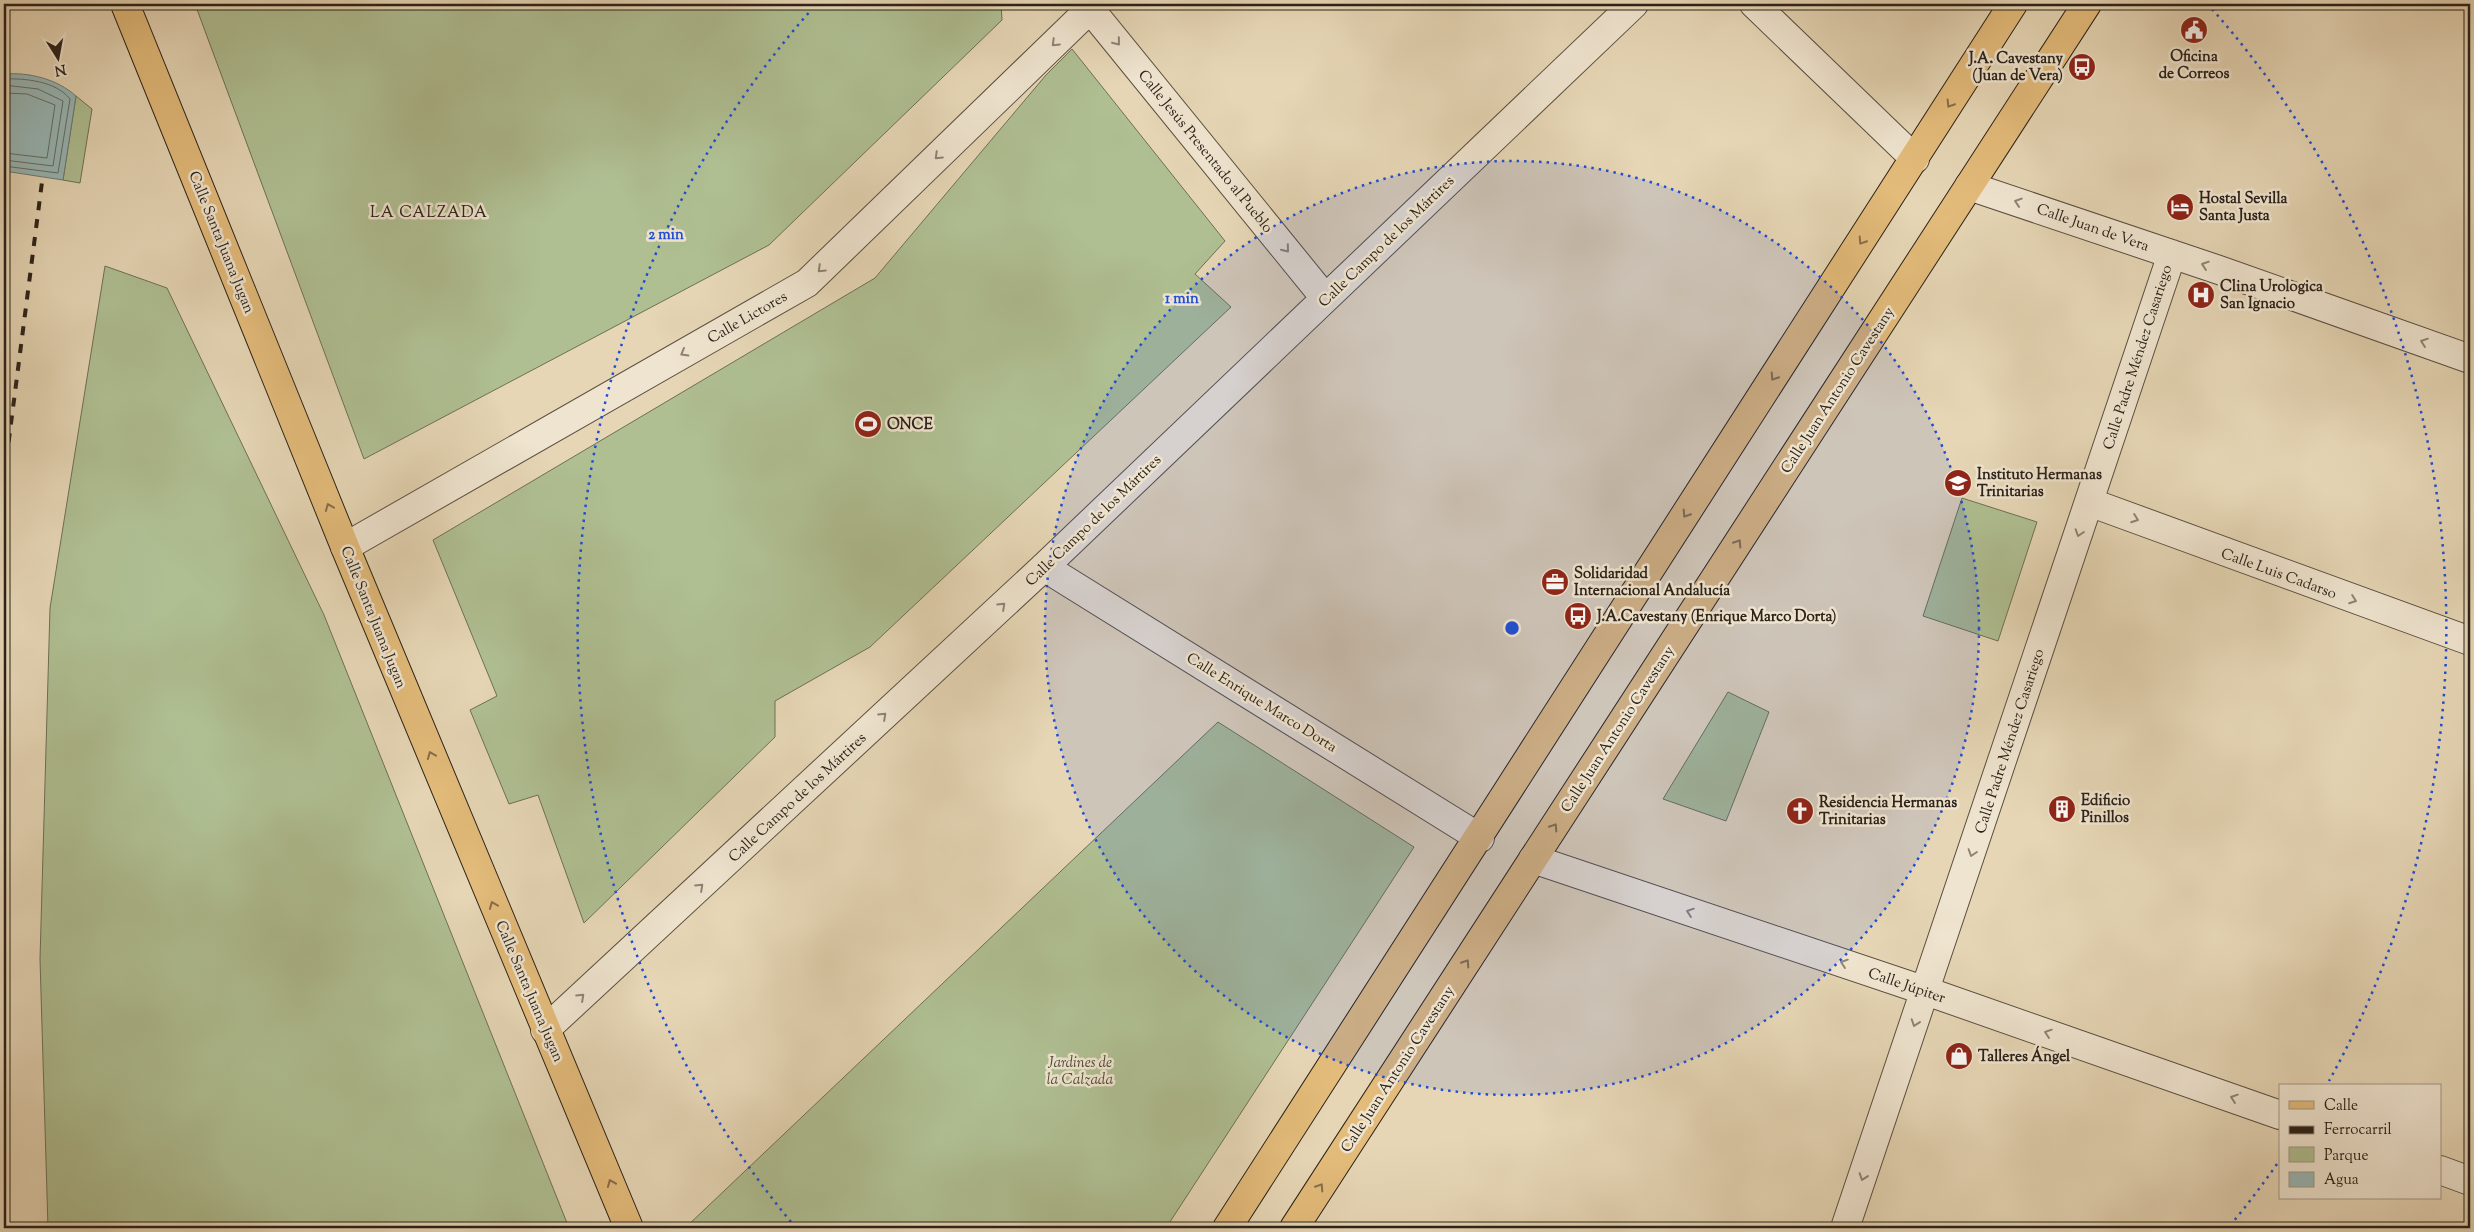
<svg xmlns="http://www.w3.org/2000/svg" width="2474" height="1232" viewBox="0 0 2474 1232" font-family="'Sorts Mill Goudy',serif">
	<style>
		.green { fill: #afbf92; stroke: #6d7056 }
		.water { fill: #98b7b6; stroke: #6c7b77 }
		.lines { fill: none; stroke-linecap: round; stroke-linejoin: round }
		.shore { stroke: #626c68; stroke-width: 1 }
		.minor-casing { stroke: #5a4f40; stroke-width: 30 }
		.major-casing { stroke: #2b2219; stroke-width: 30 }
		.minor { stroke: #efe4cf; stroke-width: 28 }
		.major { stroke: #e3bb7a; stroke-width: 28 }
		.rail { stroke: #2b2219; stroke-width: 4; stroke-dasharray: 9 9; stroke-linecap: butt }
		.oneway { stroke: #8d8374 }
		.oneway2 { stroke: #876e4a }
		.ring { fill: none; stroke: #1d4ed8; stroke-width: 2.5; stroke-dasharray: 2.5 5 }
		.labels { text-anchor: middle; stroke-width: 5; stroke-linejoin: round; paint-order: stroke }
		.poi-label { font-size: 15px; font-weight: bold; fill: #2b2219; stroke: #efe4cf; text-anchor: start }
		.street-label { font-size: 15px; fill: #2b2219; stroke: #efe4cf }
		.park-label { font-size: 15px; font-style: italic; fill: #4c4937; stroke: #efe4cf }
		.neighbourhood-label { font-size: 16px; letter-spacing: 1px; fill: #2b2219; stroke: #efe4cf }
		.centre { fill: #1d4ed8; stroke: #efe4cf; stroke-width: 2.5 }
		.ring-label { font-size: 15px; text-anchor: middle; font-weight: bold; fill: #1d4ed8; stroke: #efe4cf; stroke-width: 5; stroke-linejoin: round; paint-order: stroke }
	</style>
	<rect width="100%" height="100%" fill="#e6d6b5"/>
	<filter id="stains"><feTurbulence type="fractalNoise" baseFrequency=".004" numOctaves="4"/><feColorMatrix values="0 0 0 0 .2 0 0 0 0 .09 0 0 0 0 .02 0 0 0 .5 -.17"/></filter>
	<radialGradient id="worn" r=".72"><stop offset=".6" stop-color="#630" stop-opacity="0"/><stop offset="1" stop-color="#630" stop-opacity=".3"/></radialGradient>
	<path class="green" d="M195,4H1001L1002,20L769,245L364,459Z
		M1072,49L1225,241L1195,274L1231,307L870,647L775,701V737L584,923L538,795L509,804L470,710L497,696L433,540L875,278L1046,75Z
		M76,96L92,109L80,183L63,180Z
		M105,266L167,288L324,615L569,1228H48L40,959L50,608Z
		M1962,498L2037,522L1998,641L1923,616Z
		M1728,692L1769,712L1726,821L1663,799Z
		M1218,722L1414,847L1166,1228H685Z"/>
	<path class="water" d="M4,74C29,72 57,79 76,96L63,180L4,171Z"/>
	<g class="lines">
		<path class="shore" d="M4,79C24,78 56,81 70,99L58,173L4,166
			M4,85L38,89L63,101L53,166L4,160
			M4,93L27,94L55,105L47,158L4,153"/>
		<g class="minor-casing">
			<path id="minor" d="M1086,4L1325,298
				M1754,4L1915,159
				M1969,186L2219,270L2470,359
				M2089,502L2470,641
				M345,547L807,283L1090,9
				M1044,567L1480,838
				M1533,859L1926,991L2280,1115
				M545,1030L1044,567L1634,4
				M2440,1170L2470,1181
				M1845,1228L2172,254"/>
		</g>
		<g class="major-casing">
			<path id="major" d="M125,4L345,547L629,1228
				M1227,1228L2013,4
				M1294,1228L2087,4"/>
		</g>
		<use href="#minor" class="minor"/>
		<use href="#major" class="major"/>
		<path class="rail" d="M4,478L42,182"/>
	</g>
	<defs><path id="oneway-chevron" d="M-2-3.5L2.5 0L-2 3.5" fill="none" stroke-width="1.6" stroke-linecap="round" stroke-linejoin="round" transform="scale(1.25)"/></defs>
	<g class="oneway">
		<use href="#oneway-chevron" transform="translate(1117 42) rotate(51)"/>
		<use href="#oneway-chevron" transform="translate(1055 43) rotate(136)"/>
		<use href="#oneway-chevron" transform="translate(938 156) rotate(136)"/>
		<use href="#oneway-chevron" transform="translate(2018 202) rotate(-162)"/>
		<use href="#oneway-chevron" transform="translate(1286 249) rotate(51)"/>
		<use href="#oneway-chevron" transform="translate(2205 265) rotate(-161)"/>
		<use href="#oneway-chevron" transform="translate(821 269) rotate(136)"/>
		<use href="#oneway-chevron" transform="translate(2424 342) rotate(-161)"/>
		<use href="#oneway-chevron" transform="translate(684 353) rotate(150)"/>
		<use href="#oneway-chevron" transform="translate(2135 519) rotate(20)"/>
		<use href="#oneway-chevron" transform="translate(2079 533) rotate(108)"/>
		<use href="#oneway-chevron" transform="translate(2353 600) rotate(20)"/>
		<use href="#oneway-chevron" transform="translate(1002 606) rotate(-43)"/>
		<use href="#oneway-chevron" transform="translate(883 716) rotate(-43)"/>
		<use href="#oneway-chevron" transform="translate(1972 853) rotate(108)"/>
		<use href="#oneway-chevron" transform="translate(700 887) rotate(-43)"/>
		<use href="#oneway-chevron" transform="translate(1690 912) rotate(-161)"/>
		<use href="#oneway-chevron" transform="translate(1844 963) rotate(-161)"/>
		<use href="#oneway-chevron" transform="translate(581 997) rotate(-43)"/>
		<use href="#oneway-chevron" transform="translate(1915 1023) rotate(109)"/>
		<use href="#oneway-chevron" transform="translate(2048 1033) rotate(-161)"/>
		<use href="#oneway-chevron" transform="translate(2234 1098) rotate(-161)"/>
		<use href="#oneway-chevron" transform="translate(1863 1177) rotate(109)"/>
	</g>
	<g class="oneway2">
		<use href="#oneway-chevron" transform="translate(1950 104) rotate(122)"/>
		<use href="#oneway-chevron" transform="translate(1862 241) rotate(123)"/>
		<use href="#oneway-chevron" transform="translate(1774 377) rotate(123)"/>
		<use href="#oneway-chevron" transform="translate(329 507) rotate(-112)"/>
		<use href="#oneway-chevron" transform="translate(1686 514) rotate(123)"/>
		<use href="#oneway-chevron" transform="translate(1738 543) rotate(-57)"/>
		<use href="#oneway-chevron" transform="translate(431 755) rotate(-112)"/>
		<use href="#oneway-chevron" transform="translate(1554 827) rotate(-57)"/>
		<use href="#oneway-chevron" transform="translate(493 905) rotate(-112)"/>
		<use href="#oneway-chevron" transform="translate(1466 963) rotate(-57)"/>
		<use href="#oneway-chevron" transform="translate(611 1183) rotate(-112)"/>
		<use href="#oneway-chevron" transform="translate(1320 1187) rotate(-57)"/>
	</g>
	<circle cx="1512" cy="628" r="467" fill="#1d4ed8" fill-opacity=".12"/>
	<g class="ring">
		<circle cx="1512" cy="628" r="467"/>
		<path d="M2277 1164A934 934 0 0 1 2233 1222M791 1222A934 934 0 0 1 812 9M2212 9A934 934 0 0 1 2329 1081"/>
	</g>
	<defs>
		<g id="civic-disc" transform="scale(1.4375)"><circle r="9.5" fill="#8f2418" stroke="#efe4cf"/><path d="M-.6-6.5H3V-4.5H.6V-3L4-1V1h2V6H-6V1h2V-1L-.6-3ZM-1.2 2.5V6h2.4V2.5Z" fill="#fff"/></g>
		<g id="bus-disc" transform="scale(1.4375)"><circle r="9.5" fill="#8f2418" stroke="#efe4cf"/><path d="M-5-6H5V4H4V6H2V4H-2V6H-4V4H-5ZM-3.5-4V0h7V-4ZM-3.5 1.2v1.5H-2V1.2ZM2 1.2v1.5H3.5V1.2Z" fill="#fff"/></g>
		<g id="hotel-disc" transform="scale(1.4375)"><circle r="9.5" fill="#8f2418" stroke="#efe4cf"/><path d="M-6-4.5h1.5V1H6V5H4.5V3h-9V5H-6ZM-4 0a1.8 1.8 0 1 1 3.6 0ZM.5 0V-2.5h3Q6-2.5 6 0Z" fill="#fff"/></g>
		<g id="hospital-disc" transform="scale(1.4375)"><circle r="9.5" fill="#8f2418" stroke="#efe4cf"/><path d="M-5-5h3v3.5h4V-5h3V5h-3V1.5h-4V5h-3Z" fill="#fff"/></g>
		<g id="stadium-disc" transform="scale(1.4375)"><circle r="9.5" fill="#8f2418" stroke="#efe4cf"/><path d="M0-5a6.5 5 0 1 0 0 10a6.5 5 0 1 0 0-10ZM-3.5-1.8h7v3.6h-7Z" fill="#fff"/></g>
		<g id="university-disc" transform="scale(1.4375)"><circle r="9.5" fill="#8f2418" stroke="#efe4cf"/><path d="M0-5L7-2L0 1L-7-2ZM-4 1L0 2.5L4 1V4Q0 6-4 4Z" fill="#fff"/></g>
		<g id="office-disc" transform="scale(1.4375)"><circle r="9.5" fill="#8f2418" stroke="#efe4cf"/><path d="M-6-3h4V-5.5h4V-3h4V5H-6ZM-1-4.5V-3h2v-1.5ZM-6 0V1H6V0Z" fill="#fff"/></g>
		<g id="building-disc" transform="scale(1.4375)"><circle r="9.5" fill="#8f2418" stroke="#efe4cf"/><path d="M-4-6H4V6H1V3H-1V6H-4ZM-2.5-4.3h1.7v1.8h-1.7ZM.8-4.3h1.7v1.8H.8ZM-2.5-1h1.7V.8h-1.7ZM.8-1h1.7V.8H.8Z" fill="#fff"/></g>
		<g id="church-disc" transform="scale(1.4375)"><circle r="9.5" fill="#8f2418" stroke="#efe4cf"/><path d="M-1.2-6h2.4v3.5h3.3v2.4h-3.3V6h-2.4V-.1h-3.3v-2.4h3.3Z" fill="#fff"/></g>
		<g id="shop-disc" transform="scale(1.4375)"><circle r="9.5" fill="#8f2418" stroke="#efe4cf"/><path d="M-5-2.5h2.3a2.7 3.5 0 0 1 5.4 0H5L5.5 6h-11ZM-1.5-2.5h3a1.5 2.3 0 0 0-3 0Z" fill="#fff"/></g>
	</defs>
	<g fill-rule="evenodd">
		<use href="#civic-disc" x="2194" y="30"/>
		<use href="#bus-disc" x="2082" y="67"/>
		<use href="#hotel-disc" x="2180" y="207"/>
		<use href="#hospital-disc" x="2201" y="295"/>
		<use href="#stadium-disc" x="868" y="424"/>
		<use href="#university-disc" x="1958" y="483"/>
		<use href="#office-disc" x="1555" y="582"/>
		<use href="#bus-disc" x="1578" y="616"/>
		<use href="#building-disc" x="2062" y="809"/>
		<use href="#church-disc" x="1800" y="811"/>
		<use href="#shop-disc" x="1959" y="1056"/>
	</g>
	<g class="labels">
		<g class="poi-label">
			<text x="2194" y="61" text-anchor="middle">Oficina<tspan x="2194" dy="17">de Correos</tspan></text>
			<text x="2063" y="63" text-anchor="end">J.A. Cavestany<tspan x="2063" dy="17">(Juan de Vera)</tspan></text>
			<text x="2199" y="203">Hostal Sevilla<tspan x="2199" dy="17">Santa Justa</tspan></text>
			<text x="2220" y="291">Clina Urologica<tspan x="2220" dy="17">San Ignacio</tspan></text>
			<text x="887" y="429">ONCE</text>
			<text x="1977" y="479">Instituto Hermanas<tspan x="1977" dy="17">Trinitarias</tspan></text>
			<text x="1574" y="578">Solidaridad<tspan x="1574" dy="17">Internacional Andalucía</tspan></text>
			<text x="1597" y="621">J.A.Cavestany (Enrique Marco Dorta)</text>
			<text x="2081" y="805">Edificio<tspan x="2081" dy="17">Pinillos</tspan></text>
			<text x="1819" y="807">Residencia Hermanas<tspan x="1819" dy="17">Trinitarias</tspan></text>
			<text x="1978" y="1061">Talleres Ángel</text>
		</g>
		<g class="street-label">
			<text transform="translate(1206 151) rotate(51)" y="5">Calle Jesús Presentado al Pueblo</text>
			<text transform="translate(2093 227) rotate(19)" y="5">Calle Juan de Vera</text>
			<text transform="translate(1386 241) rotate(-44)" y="5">Calle Campo de los Mártires</text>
			<text transform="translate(222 242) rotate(68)" y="5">Calle Santa Juana Jugan</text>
			<text transform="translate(747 317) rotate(-30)" y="5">Calle Lictores</text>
			<text transform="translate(2137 357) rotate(-72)" y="5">Calle Padre Méndez Casariego</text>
			<text transform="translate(1837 390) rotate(-57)" y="5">Calle Juan Antonio Cavestany</text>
			<text transform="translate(1093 520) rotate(-44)" y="5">Calle Campo de los Mártires</text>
			<text transform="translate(2279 573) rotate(20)" y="5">Calle Luis Cadarso</text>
			<text transform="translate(374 617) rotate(68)" y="5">Calle Santa Juana Jugan</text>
			<text transform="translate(1262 702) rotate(32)" y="5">Calle Enrique Marco Dorta</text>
			<text transform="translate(1617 729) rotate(-57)" y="5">Calle Juan Antonio Cavestany</text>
			<text transform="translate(2009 741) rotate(-72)" y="5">Calle Padre Méndez Casariego</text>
			<text transform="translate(797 797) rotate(-43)" y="5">Calle Campo de los Mártires</text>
			<text transform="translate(1907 985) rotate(19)" y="5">Calle Júpiter</text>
			<text transform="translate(530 991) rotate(67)" y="5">Calle Santa Juana Jugan</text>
			<text transform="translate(1397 1069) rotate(-57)" y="5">Calle Juan Antonio Cavestany</text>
		</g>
		<g class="park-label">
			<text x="1080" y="1067">Jardines de<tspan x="1080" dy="17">la Calzada</tspan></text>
		</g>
		<g class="neighbourhood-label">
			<text x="429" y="217">LA CALZADA</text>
		</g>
	</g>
	<circle cx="1512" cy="628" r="8" class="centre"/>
	<g class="ring-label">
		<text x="666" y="239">2 min</text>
		<text x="1182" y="303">1 min</text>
	</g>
	<rect width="2474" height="1232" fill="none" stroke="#e6d6b5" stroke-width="20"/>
	<rect x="5" y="5" width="2464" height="1222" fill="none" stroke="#2b2219" stroke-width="2.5"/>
	<rect x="10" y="10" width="2454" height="1212" fill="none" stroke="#2b2219"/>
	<rect x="2279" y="1084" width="162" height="115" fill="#efe4cf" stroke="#a19686"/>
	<rect x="2289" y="1101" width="25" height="8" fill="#e3bb7a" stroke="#a19686"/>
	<text x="2324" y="1110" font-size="15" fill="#2b2219">Calle</text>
	<rect x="2289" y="1126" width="25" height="8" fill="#2b2219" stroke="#a19686"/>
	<text x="2324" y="1134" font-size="15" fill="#2b2219">Ferrocarril</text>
	<rect x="2289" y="1147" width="25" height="15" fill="#afbf92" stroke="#a19686"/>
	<text x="2324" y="1160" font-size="15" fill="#2b2219">Parque</text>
	<rect x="2289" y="1172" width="25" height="15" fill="#98b7b6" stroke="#a19686"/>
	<text x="2324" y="1184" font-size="15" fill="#2b2219">Agua</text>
	<g transform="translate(58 58) rotate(169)" stroke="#efe4cf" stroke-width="4" paint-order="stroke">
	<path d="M0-4L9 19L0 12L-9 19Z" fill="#2b2219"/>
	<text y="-8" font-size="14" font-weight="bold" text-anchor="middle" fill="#2b2219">N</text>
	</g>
	<rect width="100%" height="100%" filter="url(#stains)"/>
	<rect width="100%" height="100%" fill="url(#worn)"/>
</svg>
